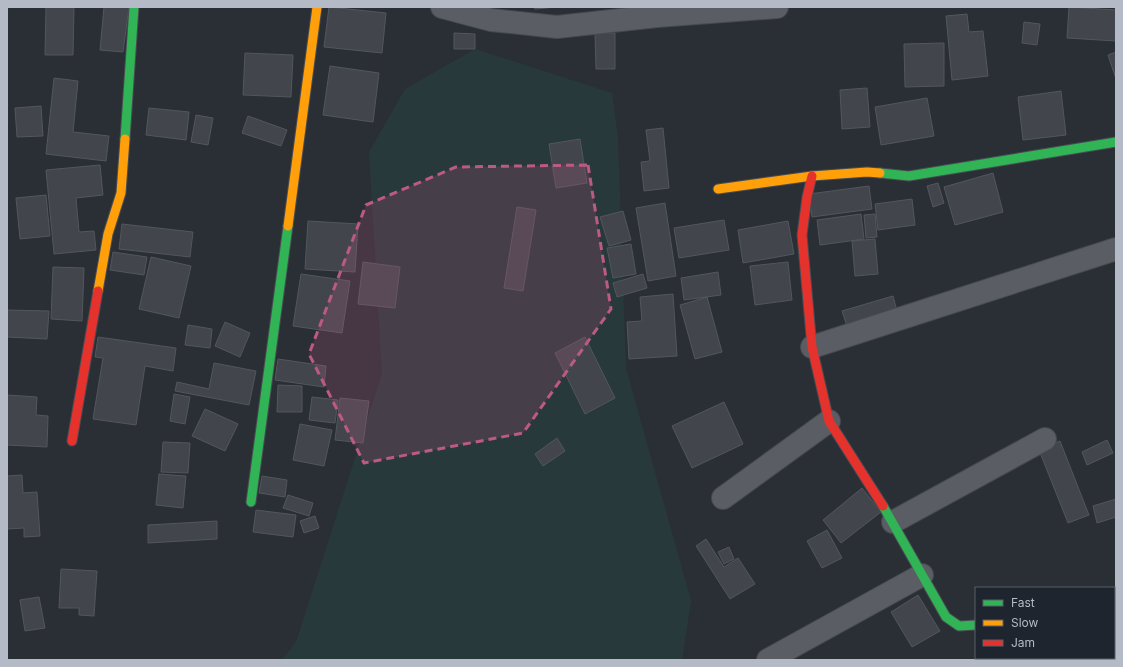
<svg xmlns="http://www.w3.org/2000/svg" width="1123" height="667" viewBox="0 0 1123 667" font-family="Inter,sans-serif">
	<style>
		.green { fill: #28393b }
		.building { fill: #42464c; stroke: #52565d }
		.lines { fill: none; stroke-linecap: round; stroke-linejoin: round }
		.street-casing { stroke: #464a4e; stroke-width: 24 }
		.fast-casing { stroke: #484b52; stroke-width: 11 }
		.slow-casing { stroke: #484b52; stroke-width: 11 }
		.jam-casing { stroke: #484b52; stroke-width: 11 }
		.street { stroke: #5a5d63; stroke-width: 22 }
		.fast { stroke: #30b455; stroke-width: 9 }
		.slow { stroke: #ff9f0a; stroke-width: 9 }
		.jam { stroke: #e5322d; stroke-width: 9 }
		.marked { fill: #bc5986; fill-opacity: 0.2; stroke: #bc5986; stroke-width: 3; stroke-dasharray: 8 5; stroke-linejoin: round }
	</style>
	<rect width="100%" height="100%" fill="#2a2f35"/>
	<path class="green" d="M475,49L612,93L618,138L626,368L691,601L682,660H282L296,642L382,374L369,152L405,89Z"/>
	<path class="building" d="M46,7H74L73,55H45Z
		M104,7H129L123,52L100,50Z
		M329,7L386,13L382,53L324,47Z
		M534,7H557L535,9Z
		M1069,7L1116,10V41L1067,38Z
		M967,14L969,32L983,31L988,76L952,80L946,16Z
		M1024,22L1040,24L1037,45L1022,43Z
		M454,33L475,34V49H454Z
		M595,33H615V69H596Z
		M944,43V86L905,87L904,44Z
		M1116,52V79L1108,55Z
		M245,53L293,55L291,97L243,95Z
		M330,66L379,73L373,122L323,115Z
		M54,78L78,81L73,132L109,136L106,161L46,154Z
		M867,88L870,127L842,129L840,90Z
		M1061,91L1066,135L1023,140L1018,97Z
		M927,98L934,136L881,145L875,107Z
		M41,106L43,136L17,137L15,108Z
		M149,108L189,112L186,140L146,135Z
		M196,115L213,118L208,145L191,142Z
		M248,116L287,130L281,146L242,133Z
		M663,128L669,188L644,191L641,162L650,161L646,130Z
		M580,139L587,183L556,188L549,144Z
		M100,165L103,195L76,198L79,232L94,231L96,250L54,254L46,170Z
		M993,173L1003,212L955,225L944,187Z
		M938,183L944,203L933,207L927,186Z
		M869,186L872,209L812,217L809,194Z
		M46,195L50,236L20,239L16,198Z
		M912,199L915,225L878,230L875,204Z
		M665,203L676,276L648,281L636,208Z
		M517,207L536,210L523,291L504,288Z
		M623,211L631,240L609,246L600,217Z
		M861,214L864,239L820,245L817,220Z
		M875,214L877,237L866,238L864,215Z
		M724,220L729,250L679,258L674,228Z
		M308,221L358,224L355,272L305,269Z
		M788,221L794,254L743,263L738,230Z
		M122,224L193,232L190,257L119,249Z
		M875,239L878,274L855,276L852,241Z
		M631,244L636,274L613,278L607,248Z
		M113,252L147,257L144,275L110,270Z
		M151,257L191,266L179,318L139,309Z
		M363,262L400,267L395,308L358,304Z
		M788,262L792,300L755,305L750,266Z
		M53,267L84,268L82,321L51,319Z
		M718,272L721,295L684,300L681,278Z
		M301,274L350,281L342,333L293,326Z
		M643,274L647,288L617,297L613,283Z
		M673,294L677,356L629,359L627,322L642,321L640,297Z
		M893,296L897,311L847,326L842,311Z
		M707,297L722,352L695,359L680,305Z
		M7,310L49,311L47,339L7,337Z
		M225,322L250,333L240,357L215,346Z
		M188,325L212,329L210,348L185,345Z
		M98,337L176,348L173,371L145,366L136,425L93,419L103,358L95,357Z
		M585,337L615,398L585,414L555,353Z
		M278,359L326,366L324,387L275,380Z
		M214,363L256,371L249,405L175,391L177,382L209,389Z
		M278,385L302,386V412H277Z
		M174,394L190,397L185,424L170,421Z
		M7,395L37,397L36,415L48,416L47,447L7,445Z
		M312,397L338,400L335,423L309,420Z
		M340,398L369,401L363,443L335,440Z
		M724,402L743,444L692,468L672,426Z
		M205,409L238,424L225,451L192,436Z
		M300,424L332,430L324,466L293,460Z
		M557,438L565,451L543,466L535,454Z
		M1107,440L1113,453L1087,465L1082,452Z
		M1060,441L1089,515L1068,523L1039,450Z
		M163,442L190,443L188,473L161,472Z
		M159,474L186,476L183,508L156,505Z
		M22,475L23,493L37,492L40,536L24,537V528L7,529V476Z
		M262,476L287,480L285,497L259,493Z
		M862,488L881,512L841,543L823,520Z
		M288,495L313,503L309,516L283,508Z
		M1116,499V517L1097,523L1093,506Z
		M256,510L296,515L293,537L253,532Z
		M315,516L319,528L304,533L300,521Z
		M217,521V539L148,543V525Z
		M827,530L842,558L822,568L807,541Z
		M706,539L724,567L738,558L755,584L730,599L696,546Z
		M729,547L734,559L724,564L718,552Z
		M61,569L97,571L94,616L79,615V608H59Z
		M918,595L940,631L912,647L891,612Z
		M39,597L45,628L25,631L20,600Z"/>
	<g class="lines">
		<g class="street-casing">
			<path id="street" d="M442,7L491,20L557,27L657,16L777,7
				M812,347L1116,249
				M723,498L829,421
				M893,522L1045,439
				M1114,610L1116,609
				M768,660L922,575"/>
		</g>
		<g class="fast-casing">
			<path id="fast" d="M125,139L134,7
				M880,173L909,176L1116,142
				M251,502L288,226
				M883,506L946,617L959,626L976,625"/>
		</g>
		<g class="slow-casing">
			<path id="slow" d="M718,189L812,176L867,172L880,173
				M288,226L317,7
				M98,291L108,234L121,193L125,139"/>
		</g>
		<g class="jam-casing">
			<path id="jam" d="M812,176L807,197L802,235L812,347L829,421L883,506
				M72,441L98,291"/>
		</g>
		<use href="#street" class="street"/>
		<use href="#fast" class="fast"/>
		<use href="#slow" class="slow"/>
		<use href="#jam" class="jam"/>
	</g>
	<path class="marked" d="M588,165L611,309L523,433L364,463L309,354L366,205L456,167Z"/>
	<rect width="1123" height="667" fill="none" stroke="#b4bbc6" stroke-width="16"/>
	<rect x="975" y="587" width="140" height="72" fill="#1e252f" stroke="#5a616b"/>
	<rect x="983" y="600" width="20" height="6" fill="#30b455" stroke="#5a616b"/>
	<text x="1011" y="607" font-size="12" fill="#b4bbc6">Fast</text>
	<rect x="983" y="620" width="20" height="6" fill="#ff9f0a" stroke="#5a616b"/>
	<text x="1011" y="627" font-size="12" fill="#b4bbc6">Slow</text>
	<rect x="983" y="640" width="20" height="6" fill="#e5322d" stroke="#5a616b"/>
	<text x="1011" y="647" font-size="12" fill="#b4bbc6">Jam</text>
</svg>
